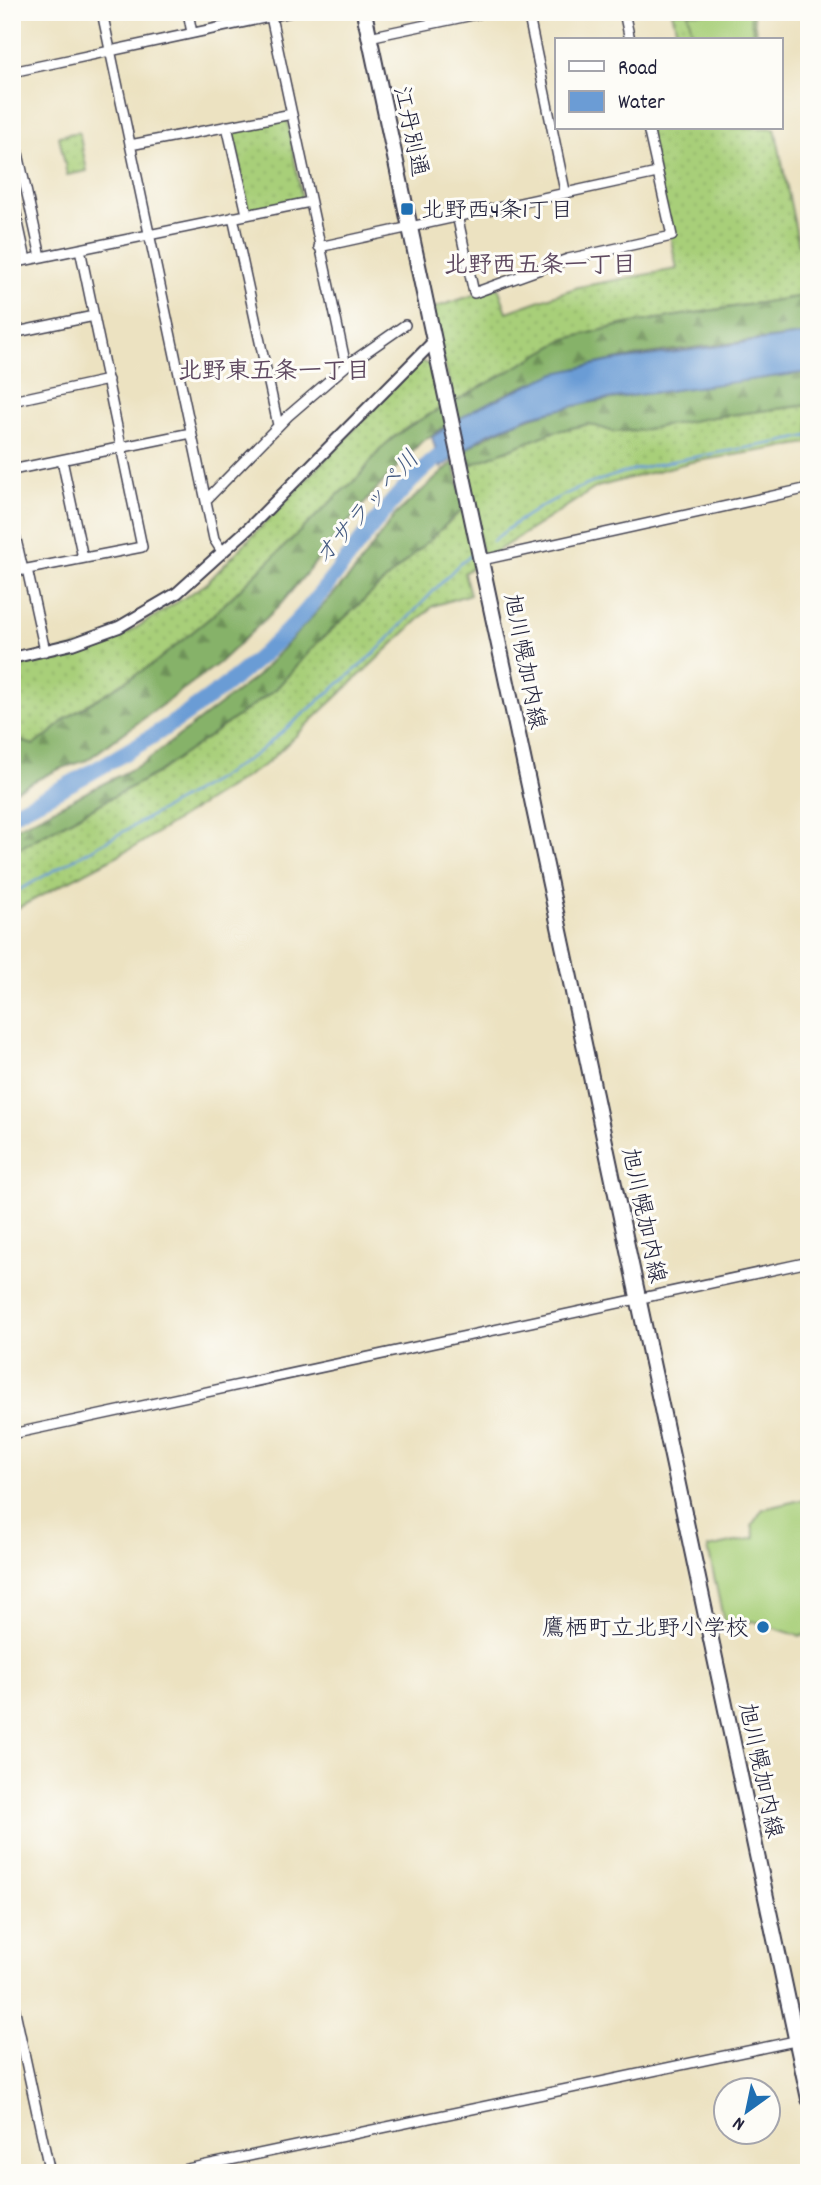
<svg xmlns="http://www.w3.org/2000/svg" width="821" height="2185" viewBox="0 0 821 2185" font-family="Dekko,'Klee One',sans-serif">
	<style>
		.grass { fill: url(#grass-dots); stroke: #65785a; stroke-width: 2 }
		.forest { fill: url(#forest-firs); stroke: #546a52; stroke-width: 2 }
		.garden { fill: #a8cf79; stroke: #65785a; stroke-width: 2 }
		.water { fill: #6b9cd5; stroke: #465f88; stroke-width: 2 }
		.lines { fill: none; stroke-linecap: round; stroke-linejoin: round }
		.stream { stroke: #6b9cd5; stroke-width: 2.5 }
		.river { stroke: #6b9cd5; stroke-width: 16 }
		.minor-casing { stroke: #403f4f; stroke-width: 12 }
		.tertiary-casing { stroke: #403f4f; stroke-width: 14 }
		.primary-casing { stroke: #403f4f; stroke-width: 18 }
		.minor { stroke: #fff; stroke-width: 9 }
		.tertiary { stroke: #fff; stroke-width: 10 }
		.primary { stroke: #fff; stroke-width: 14 }
		.poi-dot { fill: #1f6fb2; stroke: #fdfcf7; stroke-width: 2.5 }
		.labels { text-anchor: middle; stroke-width: 6; stroke-linejoin: round; paint-order: stroke }
		.street-label { font-size: 23px; fill: #22223b; stroke: #fdfcf7 }
		.poi-label { font-size: 23px; fill: #22223b; stroke: #fdfcf7; text-anchor: start }
		.neighbourhood-label { font-size: 24px; font-weight: bold; fill: #5e4960; stroke: #fdfcf7 }
		.water-label { font-size: 24px; font-style: italic; fill: #435980; stroke: #fdfcf7 }
	</style>
	<defs>
		<pattern id="grass-dots" width="8" height="8" patternUnits="userSpaceOnUse" patternTransform="scale(1.75)"><rect width="8" height="8" fill="#a8cf79"/><path d="M2 2h.1M6 6h.1" fill="none" stroke="#90b16a" stroke-width="1.8" stroke-linecap="round"/></pattern>
		<pattern id="forest-firs" width="22" height="20" patternUnits="userSpaceOnUse" patternTransform="scale(1.75)"><rect width="22" height="20" fill="#86b269"/><path d="M5 1l3.5 6h-7zM16 11l3.5 6h-7z" fill="#6d9058"/></pattern>
	</defs>
	<rect width="100%" height="100%" fill="#fdfcf7"/>
	<filter id="ink" filterUnits="userSpaceOnUse"><feTurbulence type="fractalNoise" baseFrequency=".0143" numOctaves="2"/><feDisplacementMap in="SourceGraphic" scale="14" xChannelSelector="R" yChannelSelector="G"/><feConvolveMatrix kernelMatrix="1 2 1 2 8 2 1 2 1" color-interpolation-filters="sRGB"/></filter>
	<filter id="wash" filterUnits="userSpaceOnUse"><feTurbulence type="fractalNoise" baseFrequency=".00686" numOctaves="4" result="noise"/><feDisplacementMap in="SourceGraphic" scale="28" xChannelSelector="R" yChannelSelector="G"/><feGaussianBlur stdDeviation="1.57" result="paint"/><feColorMatrix in="noise" values="0 0 0 0 0 0 0 0 0 0 0 0 0 0 0 0 0 1.4 0 .05"/><feComposite in="paint" operator="in"/></filter>
	<g filter="url(#wash)">
		<rect width="100%" height="100%" fill="#ece2c1"/>
		<path class="grass" d="M672,12H752L758,40H679Z
			M287,118L302,200L248,210L233,128Z
			M648,128H775L799,246L809,245V295L626,324L566,339L454,402L431,309L498,287L507,312L578,287L677,269Z
			M79,132L87,171L67,175L59,136Z
			M420,361L434,366L443,407C421,420 397,431 380,450C366,466 362,477 343,490L211,617L153,664L65,719L49,735L33,745L22,741L12,745V663L123,636L206,584Z
			M809,405V443L691,462L597,487L483,560L465,467L553,432L590,424L614,432L641,430L713,417Z
			M464,508L477,564L464,573L470,594L433,606L266,764L136,846L12,911V852L157,773L276,689L316,644Z"/>
		<path class="forest" d="M809,295V334C690,350 560,352 457,421L454,402L566,339L626,324Z
			M809,372V405L713,417L641,430L614,432L589,424L553,432L465,467L462,452C522,409 594,401 665,391C713,385 761,378 809,372Z
			M443,407L447,425L421,442L373,493L279,606L219,663L87,760L59,769L12,792V745L22,741L33,745L49,735L65,719L153,664L211,617L343,490C362,477 366,466 380,450C397,431 421,420 443,407Z
			M454,462L464,508L316,644L276,689L157,773L12,852V830L142,764L257,676L353,573L395,515Z"/>
		<path class="garden" d="M749,12L755,40H694L688,13Z
			M809,1498V1634L799,1636L753,1621L725,1627L708,1548L755,1538L752,1525L763,1509Z"/>
		<path class="water" d="M809,334V372L600,400L531,416L485,435L441,468L432,437L475,409L556,373L611,361Z"/>
		<g class="lines">
			<path class="stream" d="M493,541C586,460 697,461 809,436
				M12,894L217,779L256,754L373,655L460,563L471,555"/>
			<path class="river" d="M12,814C113,763 220,703 298,620C350,563 389,489 454,445"/>
		</g>
	</g>
	<g filter="url(#ink)">
		<g class="lines">
			<g class="minor-casing">
				<path id="minor" d="M102,12L214,539L223,553
					M188,12L192,33
					M270,12L346,366
					M528,12L565,191
					M624,12L630,40
					M369,37L487,12
					M12,72L292,12
					M12,126L41,257
					M227,126L247,214
					M130,145L292,114
					M12,195L26,260
					M457,215L474,293L568,259L672,236L648,128
					M233,217L278,425
					M319,247L657,173
					M12,263L310,202
					M12,333L94,316
					M12,401L108,380
					M62,460L83,558
					M12,470L191,433
					M206,500L288,416L346,366L405,325
					M12,522L23,570
					M482,560L809,488
					M27,569L45,651
					M12,572L142,547L80,249
					M12,1434L809,1262
					M12,1997L50,2173
					M168,2173L809,2038"/>
			</g>
			<g class="tertiary-casing">
				<path id="tertiary" d="M12,658L72,644L119,627L177,593L249,528L434,341"/>
			</g>
			<g class="primary-casing">
				<path id="primary" d="M364,12L809,2099"/>
			</g>
			<use href="#minor" class="minor"/>
			<use href="#tertiary" class="tertiary"/>
			<use href="#primary" class="primary"/>
		</g>
	</g>
	<g class="poi-dot">
		<rect x="400" y="202" width="14" height="14" rx="3.5"/>
		<circle cx="763" cy="1627" r="7"/>
	</g>
	<g class="labels">
		<g class="street-label">
			<text transform="translate(412 131) rotate(78)" y="8">江丹別通</text>
			<text transform="translate(526 661) rotate(79)" y="8">旭川幌加内線</text>
			<text transform="translate(645 1215) rotate(78)" y="8">旭川幌加内線</text>
			<text transform="translate(762 1770) rotate(78)" y="8">旭川幌加内線</text>
		</g>
		<g class="poi-label">
			<text x="421" y="217">北野西4条1丁目</text>
			<text x="749" y="1635" text-anchor="end">鷹栖町立北野小学校</text>
		</g>
		<g class="neighbourhood-label">
			<text x="540" y="272">北野西五条一丁目</text>
			<text x="274" y="378">北野東五条一丁目</text>
		</g>
		<g class="water-label">
			<text transform="translate(366 507) rotate(-48)" y="8">オサラッペ川</text>
		</g>
	</g>
	<rect width="821" height="2185" fill="none" stroke="#fdfcf7" stroke-width="42"/>
	<rect x="555" y="38" width="228" height="91" fill="#fdfcf7" stroke="#a5a5ac" stroke-width="2"/>
	<rect x="569" y="61" width="35" height="10" fill="#ffffff" stroke="#a5a5ac" stroke-width="2"/>
	<text x="618" y="74" font-size="21" fill="#22223b">Road</text>
	<rect x="569" y="91" width="35" height="21" fill="#6b9cd5" stroke="#a5a5ac" stroke-width="2"/>
	<text x="618" y="108" font-size="21" fill="#22223b">Water</text>
	<g transform="translate(747 2111) rotate(213)"><circle r="33" fill="#fdfcf7" stroke="#a5a5ac" stroke-width="2"/>
	<path d="M0-5L12 26L0 18L-12 26Z" fill="#1f6fb2"/>
	<text y="-10" font-size="19" font-weight="bold" text-anchor="middle" fill="#22223b">N</text>
	</g>
</svg>
